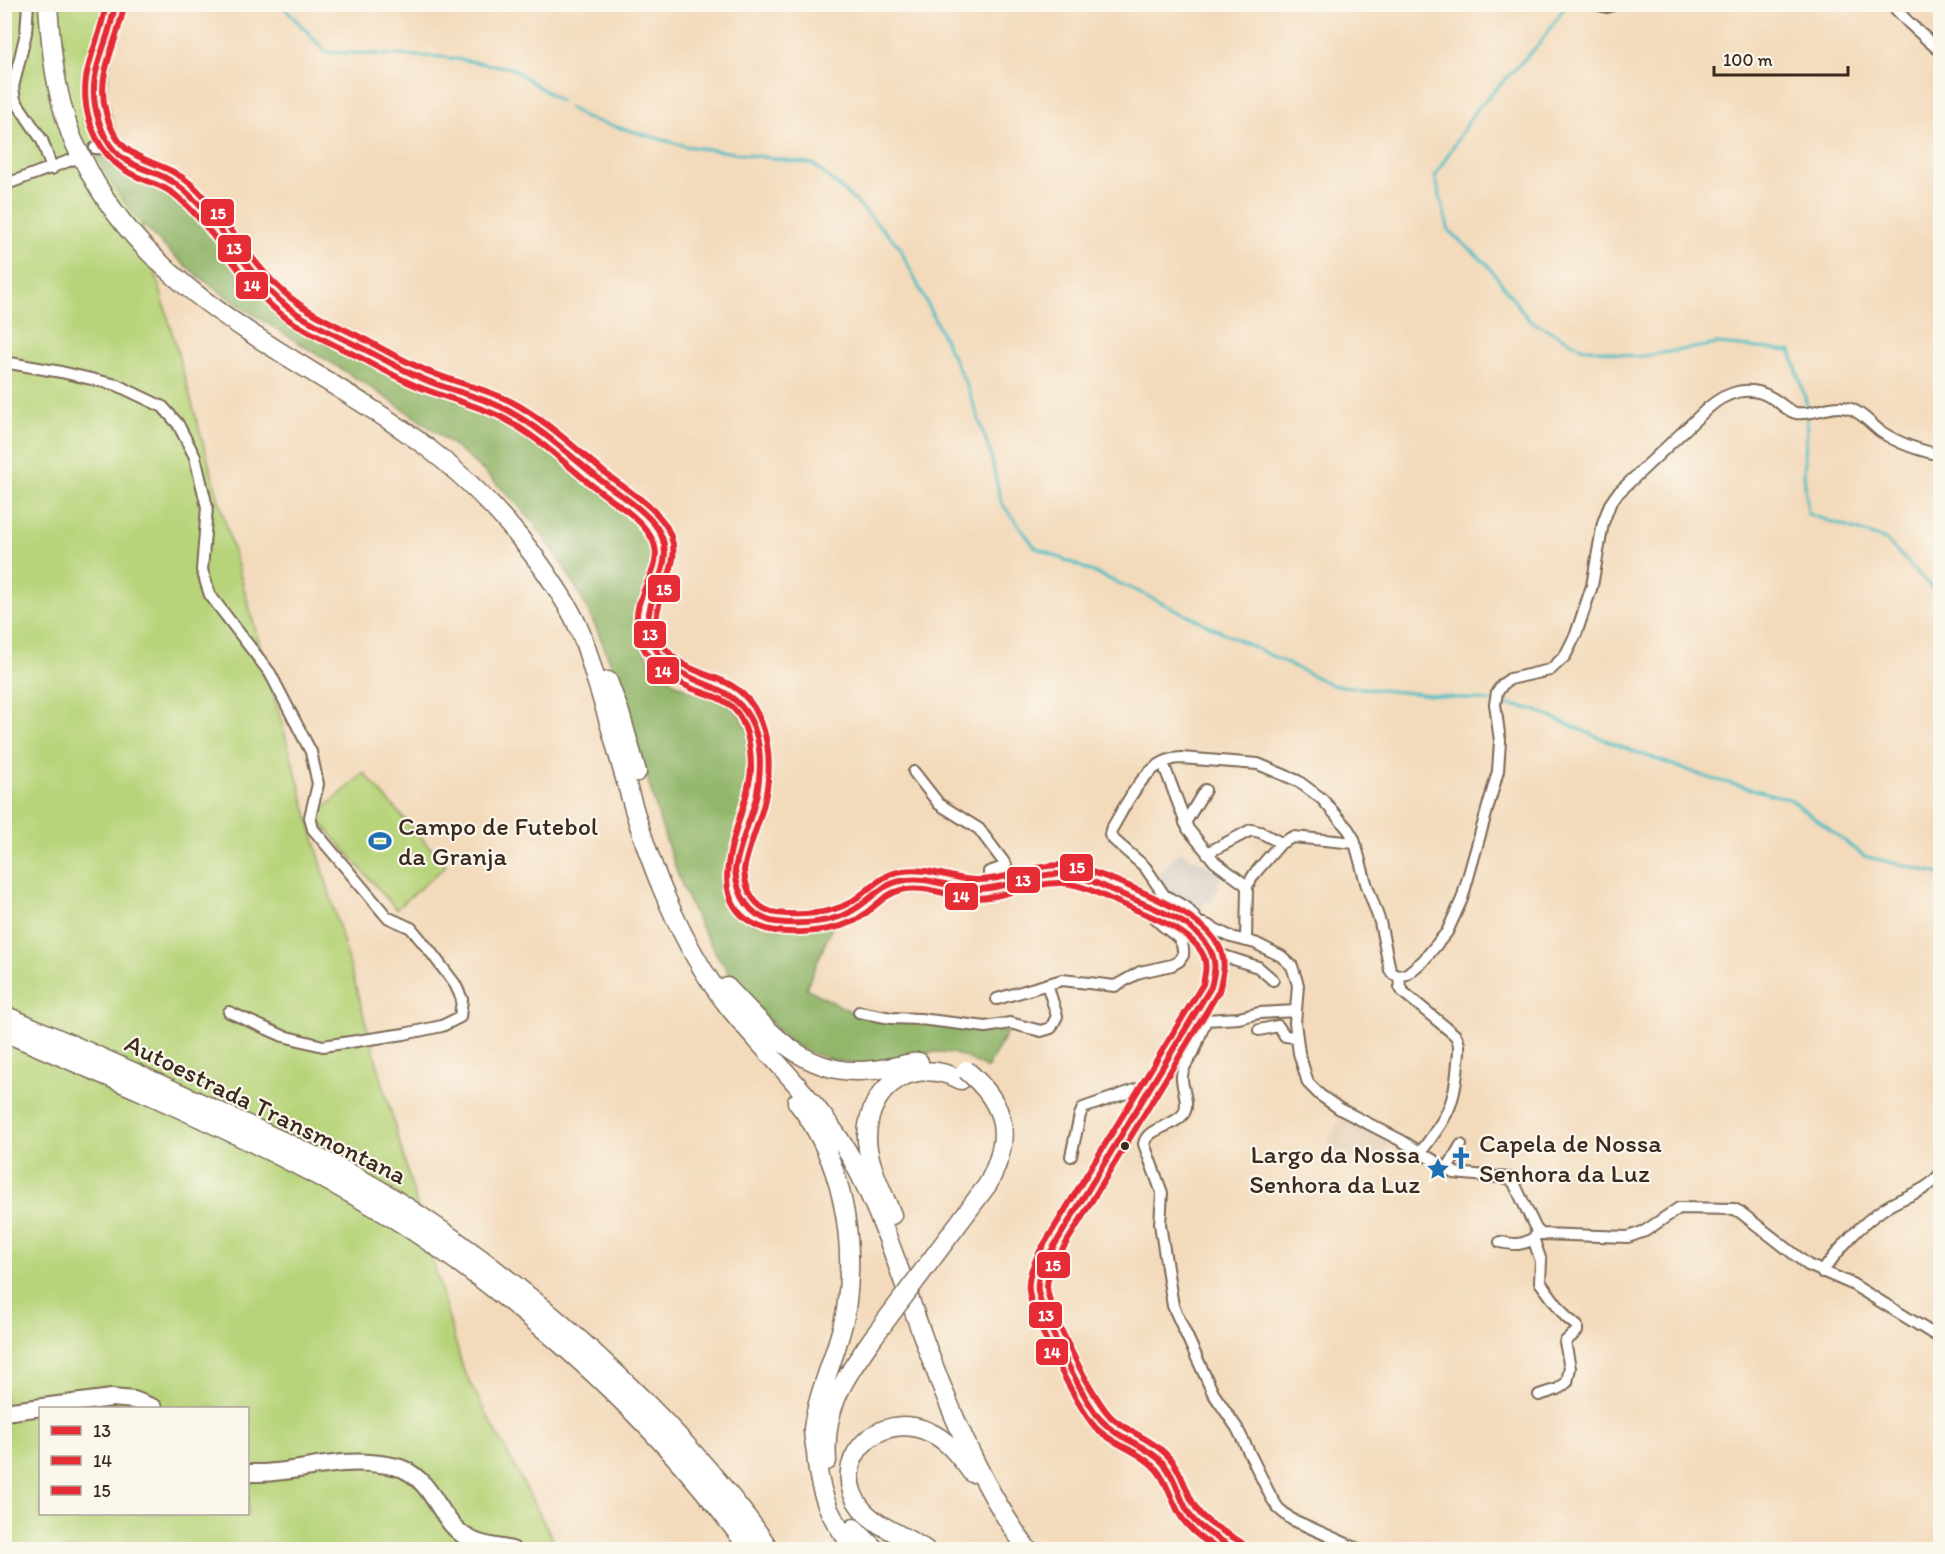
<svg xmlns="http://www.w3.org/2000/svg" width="1945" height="1554" viewBox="0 0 1945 1554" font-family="Itim,sans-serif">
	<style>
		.built { fill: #e2cdb2 }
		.industrial { fill: #ccc2b9 }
		.green { fill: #b8d47a; stroke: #7a7f4c; stroke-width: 1.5; fill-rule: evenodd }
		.forest { fill: #92b66a; stroke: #667044; stroke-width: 1.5 }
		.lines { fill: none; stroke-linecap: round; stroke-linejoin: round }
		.stream { stroke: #4fbdc3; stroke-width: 3 }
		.street-casing { stroke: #7b6855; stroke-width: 14 }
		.primary-casing { stroke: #7b6855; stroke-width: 20 }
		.highway-casing { stroke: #7b6855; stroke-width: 21 }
		.street { stroke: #fff; stroke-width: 10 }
		.primary { stroke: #fff; stroke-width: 16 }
		.highway { stroke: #fff; stroke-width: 18 }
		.highway-bridge-casing { stroke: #7b6855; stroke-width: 21; stroke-linecap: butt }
		.highway-bridge { stroke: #fff; stroke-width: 18 }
		.bus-1-casing { stroke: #fbf7ec; stroke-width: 10 }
		.bus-2-casing { stroke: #fbf7ec; stroke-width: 10 }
		.bus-3-casing { stroke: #fbf7ec; stroke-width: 10 }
		.bus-1 { stroke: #e62c34; stroke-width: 6 }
		.bus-2 { stroke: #e62c34; stroke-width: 6 }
		.bus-3 { stroke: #e62c34; stroke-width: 6 }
		.bus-dot { fill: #3b2a1e; stroke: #fbf7ec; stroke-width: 2 }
		.labels { text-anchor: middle; stroke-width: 4.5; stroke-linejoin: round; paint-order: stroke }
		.poi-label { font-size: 26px; fill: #3b2a1e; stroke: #fbf7ec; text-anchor: start }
		.street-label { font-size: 26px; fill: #3b2a1e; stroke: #fbf7ec }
		.line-badge { stroke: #fbf7ec; stroke-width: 2 }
		.badge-label { font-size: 16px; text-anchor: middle; font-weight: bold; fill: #fff }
	</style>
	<rect width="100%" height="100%" fill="#fbf7ec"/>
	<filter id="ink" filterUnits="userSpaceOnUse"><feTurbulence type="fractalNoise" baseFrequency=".0167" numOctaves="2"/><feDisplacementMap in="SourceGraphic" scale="12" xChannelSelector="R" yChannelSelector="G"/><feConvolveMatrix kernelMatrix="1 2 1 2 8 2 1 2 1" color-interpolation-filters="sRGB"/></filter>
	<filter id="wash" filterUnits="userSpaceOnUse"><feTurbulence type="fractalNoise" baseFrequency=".008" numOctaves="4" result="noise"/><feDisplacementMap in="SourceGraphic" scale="24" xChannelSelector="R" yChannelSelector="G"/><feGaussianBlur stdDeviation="1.35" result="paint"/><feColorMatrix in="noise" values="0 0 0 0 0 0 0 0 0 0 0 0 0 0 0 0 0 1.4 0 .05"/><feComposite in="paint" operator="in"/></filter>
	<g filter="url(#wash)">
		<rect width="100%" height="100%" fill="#f3dabb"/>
		<path class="built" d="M1344,1116L1390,1138L1377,1171L1329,1150L1328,1143L1339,1119Z"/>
		<path class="industrial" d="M1179,851L1222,873L1217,885L1219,886L1212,903L1206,900L1199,915L1191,904L1165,891L1156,877Z"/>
		<path class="green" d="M5,5H115L106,97L463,1369L558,1549L5,1550ZM40,1408H248V1514H40Z
			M364,773L446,866L396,909L315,816Z"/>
		<path class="forest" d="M95,153L109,158L118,167L129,173L174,188L302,325L417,386L495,413L511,421L636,516C674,555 628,596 639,638C648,670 676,687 705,697C714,700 726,702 734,709C747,720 752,743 754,759C756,771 752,788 750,800C745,835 741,870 736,904C756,941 799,926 834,923L806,988L857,1015L1007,1032L987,1069C939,1037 917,1059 868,1063C844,1065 808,1055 789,1041C779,1033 770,1021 761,1011C677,925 661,815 626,706C606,644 580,585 541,533C478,450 386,397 299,343C212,289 143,247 95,153Z"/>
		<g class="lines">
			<path class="stream" d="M281,4L326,52L444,57L511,68L560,101
				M1567,4L1539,44L1475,111L1435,176L1449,231L1487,264L1529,320L1581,347L1637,357L1718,344L1791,351L1808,408L1804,474L1808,514L1886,540L1940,596
				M569,107L585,118L685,146L813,164L853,199L899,246L968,388L990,452L1001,502L1035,547L1137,591L1332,685L1490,701
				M1500,703L1532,709L1622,747L1709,778L1790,799L1864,856L1940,874"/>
		</g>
	</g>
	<g filter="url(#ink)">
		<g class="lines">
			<g class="street-casing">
				<path id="street" d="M28,4L26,33L13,87L15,100L42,140L52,169
					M1595,4L1607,7L1616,4
					M1891,4L1909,23L1940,51
					M95,148L112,149
					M4,185L74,159
					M4,362L61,372L117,385L163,407L178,424L195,457L207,507L202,570L210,595L270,673L311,752L318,784L310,817L313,829L387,917L411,928L430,951L455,984L462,999L460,1017L442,1026L404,1034L323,1046L283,1036L229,1012
					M1163,763L1188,829L1215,862L1247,886
					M914,772L939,804L979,829L1006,865L1004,867L989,872V876L1004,884
					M1185,823L1205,790
					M1207,853L1251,830L1260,832L1281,843
					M1199,923L1187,908L1164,895L1145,867L1114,840L1110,835L1111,830C1127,804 1145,759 1181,758L1258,764L1298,781L1322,799L1348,829L1354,839L1366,883L1380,922L1390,970L1393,974L1399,976L1407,974L1423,961L1447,932L1462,899L1498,771L1500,741L1495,704L1497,692L1503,684L1510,679L1550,670L1565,656L1576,634L1592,586L1603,523L1610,504L1617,494L1708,408C1726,392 1750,384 1772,398C1780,402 1787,411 1796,413C1814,416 1832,402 1851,409C1862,413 1871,424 1880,431C1899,444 1919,450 1940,455
					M1194,924H1205L1231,937L1255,943L1281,956L1292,966L1298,985L1295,1023L1299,1053L1308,1083L1320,1095L1340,1109L1402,1141L1454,1173L1509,1178L1514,1183L1536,1229L1541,1234L1628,1237L1645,1231L1679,1208L1734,1209L1740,1212L1808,1265L1852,1284L1940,1338
					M1246,941L1247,886L1255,873L1281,843L1293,837L1355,843
					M1212,952L1258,967L1273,980
					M1399,976L1400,987L1403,992L1455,1035C1461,1043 1459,1052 1458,1062C1455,1107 1446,1118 1420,1153
					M997,999L1062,980L1115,986L1140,972L1172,965L1179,961L1183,955C1185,935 1169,934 1158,921C1154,917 1153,912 1151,907
					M859,1012L891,1018L920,1019L986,1027L1010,1023L1041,1031L1051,1028L1057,1016L1047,984
					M1206,1020C1202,1030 1198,1041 1194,1051C1190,1059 1182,1067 1182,1076C1181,1087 1190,1103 1184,1113C1175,1127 1147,1127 1144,1144L1162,1193L1160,1224L1173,1306L1213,1393L1237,1428L1271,1497L1278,1508L1291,1519L1360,1550
					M1259,1030L1278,1026L1285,1036L1296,1037
					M1171,1054L1186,1046L1201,1024L1206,1020L1239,1018L1259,1013L1296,1011
					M1071,1156L1080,1115L1083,1108L1152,1084
					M1447,1169L1461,1145
					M1533,1238L1541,1261L1540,1282L1566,1317L1577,1326V1331L1565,1342L1570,1368L1567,1382L1558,1389L1539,1395
					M1500,1242C1515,1245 1525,1246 1537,1235
					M1822,1272C1840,1248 1859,1225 1885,1208C1903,1196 1927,1192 1940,1174"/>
			</g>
			<g class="primary-casing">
				<path id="primary" d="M115,4C113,28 100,48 95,71C89,98 100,142 123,159C142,173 167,175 185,191C224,228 248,281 294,312C314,325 337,336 359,347C383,359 406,373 430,382C456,392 485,398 509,411C540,427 572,458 600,480C619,495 642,509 657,528C688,570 624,603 655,649C676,679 695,678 725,692C743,700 751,715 756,734C767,783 751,813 737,859C730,887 746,919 776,922C797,923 834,922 853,911C869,901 882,883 903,880C927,876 951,888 975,889C1005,890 1032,873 1060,874C1081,874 1102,886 1121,894C1157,910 1234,933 1211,987L1048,1256C1043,1267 1037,1277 1038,1290C1040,1310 1088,1406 1102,1421C1119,1438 1145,1444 1162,1462C1177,1478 1179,1501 1192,1518C1203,1531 1223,1540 1237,1550
					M4,1412L112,1398L134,1400L154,1408
					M248,1473C292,1475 335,1457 380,1464C388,1465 396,1466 403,1469C436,1484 439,1522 468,1538C480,1546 498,1547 512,1550"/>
			</g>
			<g class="highway-casing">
				<path id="highway" d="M48,4C51,50 55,91 71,135C75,146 82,157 88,169C158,305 312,360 428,448C471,481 508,520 540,564C552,581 571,609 579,629C587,646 591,665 597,683C620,754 636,831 667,900C683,937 703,974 728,1006C769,1057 821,1104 853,1161C888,1226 907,1296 933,1364C958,1429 986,1493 1028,1550
					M608,681L620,713L637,772
					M727,987C764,1025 797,1070 855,1071C877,1072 898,1065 919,1062
					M4,1015C88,1051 170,1088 252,1127C298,1148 346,1169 388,1195C490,1259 581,1335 664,1421C702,1461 740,1504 770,1550
					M4,1032C98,1072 192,1112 283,1158C324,1179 365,1200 404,1225C536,1311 657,1422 750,1550
					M797,1102C843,1160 856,1239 846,1310C839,1351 818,1388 813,1429C813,1436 815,1445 816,1452C818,1489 830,1524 858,1550
					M892,1215C883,1193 866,1160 867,1136C869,1084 914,1056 961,1080
					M827,1461C823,1408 843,1381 872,1339
					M854,1528L876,1550
					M926,1550C906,1536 876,1527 861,1508C826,1463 878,1408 929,1432C948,1440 960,1457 972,1473"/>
			</g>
			<use href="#street" class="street"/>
			<use href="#primary" class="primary"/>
			<use href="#highway" class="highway"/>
			<g class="highway-bridge-casing">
				<path id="highway-bridge" d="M872,1339L988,1184C1013,1136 1007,1105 966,1070"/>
			</g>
			<use href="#highway-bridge" class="highway-bridge"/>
			<g class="bus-1-casing">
				<path id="bus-1" d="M115,4C109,48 84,72 98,118C115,177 149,160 184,190C226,227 249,282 296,313C317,327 340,337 362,348C384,359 405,372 428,381C455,392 484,397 509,411C542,429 569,455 598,478C617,493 640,506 655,525C687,566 629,603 655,648C668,671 692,678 715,688C761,707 765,755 756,798C750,822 739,845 735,870C737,894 749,918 776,922C800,925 835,923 855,909C870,900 882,884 901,881C927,875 951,889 977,889C1006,889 1032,873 1062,874C1083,875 1102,886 1121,894C1144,904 1167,912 1187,925C1196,932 1207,941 1211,952C1217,963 1214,975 1211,987L1048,1256C1043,1267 1036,1278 1038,1291C1042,1316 1084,1402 1102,1421C1118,1439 1145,1444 1162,1462C1177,1478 1179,1501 1192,1518C1203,1532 1222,1540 1236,1550"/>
			</g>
			<g class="bus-2-casing">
				<path id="bus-2" d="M106,4C99,48 76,72 89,119C97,147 113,167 140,178C154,184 169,188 180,199C221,236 243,288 289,320C312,335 337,346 361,358C383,369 404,382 427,390C452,400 479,406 503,418C533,434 558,457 583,478C597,490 612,500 627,511C691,562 627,579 638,633C644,660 669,679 693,689C707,694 724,698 734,709C748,724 751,749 751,769C749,816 694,897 758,926C782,937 833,932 856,920C872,911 883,894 901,890C925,884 949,897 973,898C1003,899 1031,882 1062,883C1083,884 1102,896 1122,904C1147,915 1193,930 1204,957C1207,966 1205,974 1203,984L1040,1251C1034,1263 1027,1277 1029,1291C1032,1318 1077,1406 1095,1427C1112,1445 1139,1450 1156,1469C1165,1479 1169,1493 1175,1505C1184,1527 1200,1538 1220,1550"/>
			</g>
			<g class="bus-3-casing">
				<path id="bus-3" d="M124,5C118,44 95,72 106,113C121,169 158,154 192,185C231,221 254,273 299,304C319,318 342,328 364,339C386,351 407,363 430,372C457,383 486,389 512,402C546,420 575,448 605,473C624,488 647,501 662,520C697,565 639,601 662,643C675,666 700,672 723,681C768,701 774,756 765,799C760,823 748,846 744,870C745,890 755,910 777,913C798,916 830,914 849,903C868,892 880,874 903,871C928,867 951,879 975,880C1004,881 1031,865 1060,865C1088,865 1171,903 1194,920C1204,927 1213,936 1219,946C1227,961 1223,976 1219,991L1056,1260C1052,1268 1047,1277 1047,1286C1047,1308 1094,1401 1111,1417C1127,1432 1151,1438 1167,1455C1183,1471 1185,1493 1198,1511C1208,1525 1228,1533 1242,1543"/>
			</g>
			<use href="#bus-1" class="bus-1"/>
			<use href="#bus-2" class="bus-2"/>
			<use href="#bus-3" class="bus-3"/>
		</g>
	</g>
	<defs>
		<g id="stadium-bare" transform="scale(1.8)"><path d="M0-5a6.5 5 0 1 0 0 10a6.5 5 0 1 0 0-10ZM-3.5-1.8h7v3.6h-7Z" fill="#1f6fb2" stroke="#fbf7ec" stroke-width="2.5" paint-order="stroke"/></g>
		<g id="church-bare" transform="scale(1.8)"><path d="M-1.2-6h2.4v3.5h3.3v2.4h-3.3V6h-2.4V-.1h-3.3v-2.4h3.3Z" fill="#1f6fb2" stroke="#fbf7ec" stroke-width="2.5" paint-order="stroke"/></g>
		<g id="sight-bare" transform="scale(1.8)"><path d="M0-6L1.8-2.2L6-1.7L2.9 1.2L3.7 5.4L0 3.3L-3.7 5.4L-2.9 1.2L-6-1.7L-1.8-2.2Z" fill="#1f6fb2" stroke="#fbf7ec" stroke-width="2.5" paint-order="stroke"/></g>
	</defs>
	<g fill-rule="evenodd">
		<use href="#stadium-bare" x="380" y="841"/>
		<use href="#church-bare" x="1461" y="1158"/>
		<use href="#sight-bare" x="1438" y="1169"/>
	</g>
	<circle class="bus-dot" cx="1125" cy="1146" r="5"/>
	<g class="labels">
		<g class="poi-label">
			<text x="398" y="835">Campo de Futebol<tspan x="398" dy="30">da Granja</tspan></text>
			<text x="1479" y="1152">Capela de Nossa<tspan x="1479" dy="30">Senhora da Luz</tspan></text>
			<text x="1420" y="1163" text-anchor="end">Largo da Nossa<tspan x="1420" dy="30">Senhora da Luz</tspan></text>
		</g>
		<g class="street-label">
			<text transform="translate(266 1109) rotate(26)" y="9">Autoestrada Transmontana</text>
		</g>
	</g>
	<g class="line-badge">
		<rect x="200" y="198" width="35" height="29" rx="6" fill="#e62c34"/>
		<rect x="217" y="234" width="35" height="29" rx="6" fill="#e62c34"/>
		<rect x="235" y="271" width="34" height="29" rx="6" fill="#e62c34"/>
		<rect x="647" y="574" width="34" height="29" rx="6" fill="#e62c34"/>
		<rect x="633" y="620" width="34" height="29" rx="6" fill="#e62c34"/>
		<rect x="646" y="656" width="34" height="29" rx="6" fill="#e62c34"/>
		<rect x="1059" y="853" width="35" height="29" rx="6" fill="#e62c34"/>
		<rect x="1006" y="866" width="35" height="28" rx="6" fill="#e62c34"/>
		<rect x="944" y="882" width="35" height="29" rx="6" fill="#e62c34"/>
		<rect x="1036" y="1251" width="35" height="28" rx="6" fill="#e62c34"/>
		<rect x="1028" y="1301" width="35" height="28" rx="6" fill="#e62c34"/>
		<rect x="1035" y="1338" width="34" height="28" rx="6" fill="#e62c34"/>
	</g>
	<g class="badge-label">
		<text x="218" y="219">15</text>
		<text x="234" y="254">13</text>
		<text x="252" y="291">14</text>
		<text x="664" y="595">15</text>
		<text x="650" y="640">13</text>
		<text x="663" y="677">14</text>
		<text x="1077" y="873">15</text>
		<text x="1023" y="886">13</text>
		<text x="961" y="902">14</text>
		<text x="1053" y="1271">15</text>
		<text x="1046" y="1321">13</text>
		<text x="1052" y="1358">14</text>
	</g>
	<rect width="1945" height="1554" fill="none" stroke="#fbf7ec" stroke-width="24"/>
	<rect x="39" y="1407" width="210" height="108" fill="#fbf7ec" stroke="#aea59a" stroke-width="1.5"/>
	<rect x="51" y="1426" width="30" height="9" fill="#e62c34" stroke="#aea59a" stroke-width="1.5"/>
	<text x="93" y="1437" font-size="18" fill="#3b2a1e">13</text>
	<rect x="51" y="1456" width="30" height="9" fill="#e62c34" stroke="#aea59a" stroke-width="1.5"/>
	<text x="93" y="1467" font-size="18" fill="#3b2a1e">14</text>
	<rect x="51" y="1486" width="30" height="9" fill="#e62c34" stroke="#aea59a" stroke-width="1.5"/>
	<text x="93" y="1497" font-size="18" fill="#3b2a1e">15</text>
	<path d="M1714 66v9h134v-9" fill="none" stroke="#3b2a1e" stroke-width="3"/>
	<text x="1723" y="66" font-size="18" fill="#3b2a1e" stroke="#fbf7ec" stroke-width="4.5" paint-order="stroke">100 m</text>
</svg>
